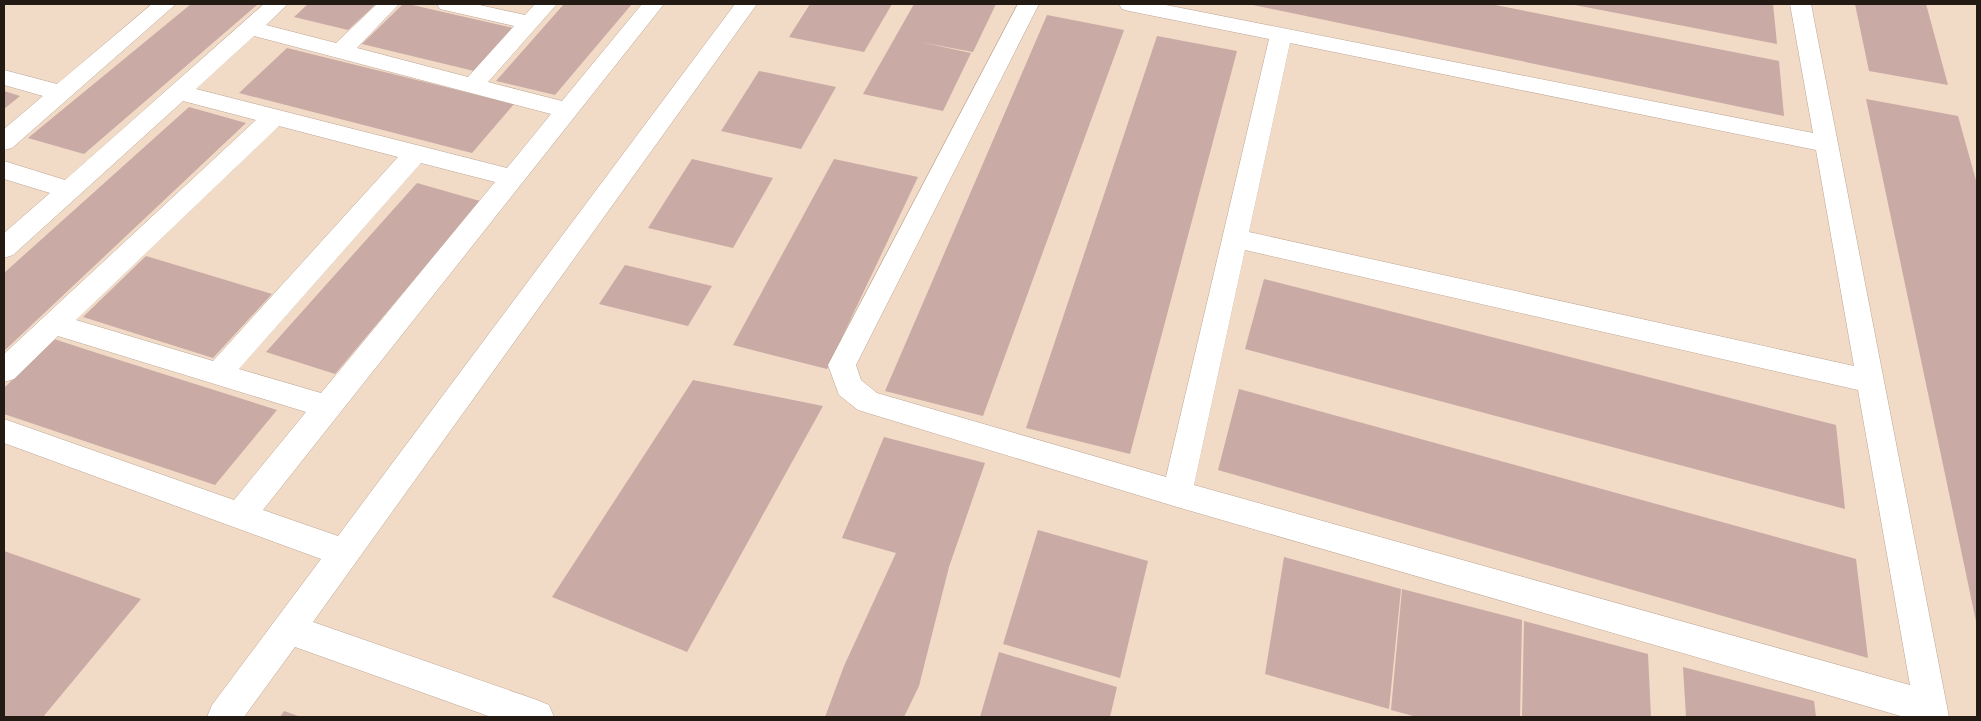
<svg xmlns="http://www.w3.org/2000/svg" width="1981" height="721" viewBox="0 0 1981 721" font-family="'Source Serif 4',serif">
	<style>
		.building { fill: #c9aaa5 }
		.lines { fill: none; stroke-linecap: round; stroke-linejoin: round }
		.street-casing { stroke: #bda694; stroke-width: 1 }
		.street { fill: #fff; fill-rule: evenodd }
	</style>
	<rect width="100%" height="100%" fill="#f1dac6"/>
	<path class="building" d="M191,4L257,5L84,154L28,138Z
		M308,4H376L348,30L294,17Z
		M403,4H408L513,28L474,71L362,44Z
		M564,4H632L555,95L496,81Z
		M810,4H892L864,52L789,37Z
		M914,4H996L973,52L920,42L971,53L943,111L863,94Z
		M1248,4H1490L1779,61L1784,116Z
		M1575,4H1773L1777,44L1575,5Z
		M1855,4H1926L1948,85L1869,71Z
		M1047,15L1124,30L983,416L885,391Z
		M1157,36L1237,51L1130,454L1026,428Z
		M287,48L514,104L472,153L239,93Z
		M759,71L836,87L801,149L721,131Z
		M4,91L20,96L4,109Z
		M1866,99L1958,116L1977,184V626Z
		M189,107L246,123L4,351V273Z
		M692,159L773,178L733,248L648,228Z
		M834,159L918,177L827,369L733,345Z
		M417,183L480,201L335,374L266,352Z
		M146,256L229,281L272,294L213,358L83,317Z
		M625,265L712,286L688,326L599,304Z
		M1264,279L1836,425L1845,509L1245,349Z
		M54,339L97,353L277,410L215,485L4,414V388Z
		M693,380L823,406L687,652L552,597Z
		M1239,389L1856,559L1868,658L1218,470Z
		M884,437L985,463L949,567L919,686L904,717H825L844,666L896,553L842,538Z
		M1038,530L1148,561L1120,678L1003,644Z
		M4,551L141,599L43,717H4Z
		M1284,557L1401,589L1389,709L1265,674Z
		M1402,589L1522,620L1520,717H1417L1391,710Z
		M1524,621L1648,654L1651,717H1522Z
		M999,652L1117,687L1110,717H980Z
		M1683,667L1814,701L1816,717H1686Z
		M284,711L301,717H280Z"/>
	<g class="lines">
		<g class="street-casing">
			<path id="street" d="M152,4H176L12,148L4,150V129L43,96L4,85V70L57,84Z
				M264,4H288L266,25L336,43L377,4H399L357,48L468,77L514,26L440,9L437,4H475L525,15L535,4H557L488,82L562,101L642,4H664L263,510L338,536L735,4H757L313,622L537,700L549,705L554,717H491L295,647L244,717H207L212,705L321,559L4,443V419L234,500L306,412L58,336L14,379L4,382V354L256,120L183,101L13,255L4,258V233L50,193L4,179V161L65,180ZM254,36L551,114L507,168L196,89ZM279,126L398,157L213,361L76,320ZM421,163L495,182L321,393L239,369Z
				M1018,4H1039L856,365L861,380L877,393L1166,477L1269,39L1129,11L1122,9L1119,4H1161L1813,133L1790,4H1811L1949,717H1904L1177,507L858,410L839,395L828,365ZM1290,43L1816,150L1854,366L1249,232ZM1245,250L1858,390L1910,685L1194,485Z"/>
		</g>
		<use href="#street" class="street"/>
	</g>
	<rect width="1981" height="721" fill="none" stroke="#231a13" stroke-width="10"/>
</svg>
